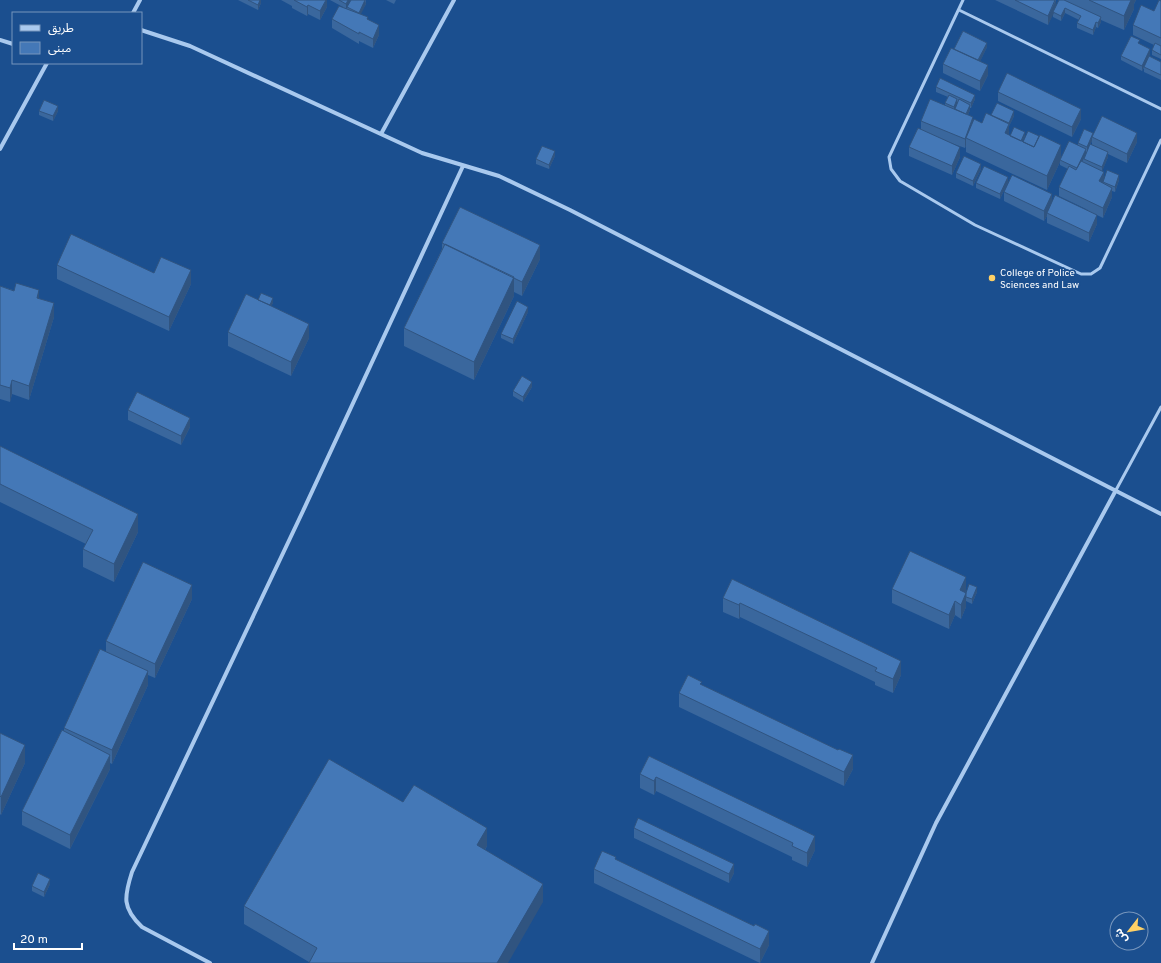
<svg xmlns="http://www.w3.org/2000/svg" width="1161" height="963" viewBox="0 0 1161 963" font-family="Overpass,'Noto Sans Arabic',sans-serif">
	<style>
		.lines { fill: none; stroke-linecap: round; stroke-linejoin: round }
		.lane { stroke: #a9c9ee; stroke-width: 3 }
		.street { stroke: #a9c9ee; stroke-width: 4 }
		.wall { fill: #3a679d; fill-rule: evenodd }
		.shaded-wall { fill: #305480 }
		.building { fill: #4478b7; stroke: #305480 }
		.poi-dot { fill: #ffd166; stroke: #1b4f8f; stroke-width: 1.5 }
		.labels { text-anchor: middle; stroke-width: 3.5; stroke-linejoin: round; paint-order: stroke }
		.poi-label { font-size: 10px; fill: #fff; stroke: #1b4f8f; text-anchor: start }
	</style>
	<rect width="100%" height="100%" fill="#1b4f8f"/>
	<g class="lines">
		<path class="lane" d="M963,0L889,157L891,169L900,181L975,225L1081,274H1091L1100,268L1161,140
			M959,10L1161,109
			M1116,490L1161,407"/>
		<path class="street" d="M133,13L140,0
			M141,30L190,46L422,153L499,176L570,210L1161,514
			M0,40L13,44
			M381,134L454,0
			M0,149L47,63
			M210,963L142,927C122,908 124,897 132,872L303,511L463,166
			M872,963L936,823L1116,490"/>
	</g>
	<path class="wall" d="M238,0H261V3L258,10Z
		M281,0H327V7L320,20L308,14L307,16L292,8V6Z
		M330,0H351L346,8L347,9V7L366,0V4L360,14L368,20L379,35L373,48L359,41V44L332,28V19L343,7Z
		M386,0H396L394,4Z
		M995,0H1056V7L1059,0H1136L1134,4V9L1124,30L1101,20V22L1098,28L1096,27L1093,35L1077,28V23L1079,20L1065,13L1061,21L1053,17V13L1048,25Z
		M1161,0V59L1152,55V50L1154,45L1133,35V25L1154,11Z
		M1140,44L1150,54L1149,56L1161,62V80L1144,72V68L1142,71L1121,60V56Z
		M987,47L980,61L988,75L980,91L943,73V64L954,49Z
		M936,87L975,99L971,108H970V110L968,115L973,122L982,123L991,115L1014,116L1009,126V135L1025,136L1022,142L1061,158L1078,145V143L1093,133L1137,142L1127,163L1108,154V157L1102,171L1104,179L1119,180L1115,192L1112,191V197L1103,218L1097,215V224L1089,242L1047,223V216L1044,221L1004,201V192L1052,201L1088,210L1059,196V187L1068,169L1060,165V162L1047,190L966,152V145L965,148L951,143L960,157L952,175L909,156V147L921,130V121L945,106V103L948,97L936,92ZM1092,141V145L1086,154V152H1087Z
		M998,92L1081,119L1072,137L998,101Z
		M39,111H58L53,121L39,115Z
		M555,156L549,169L536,164V159Z
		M981,169L973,186L956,178V173Z
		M1008,182L1000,199L976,188V183Z
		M442,243L540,259L522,296L514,292V296L474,380L404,346V328L442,249Z
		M57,265L154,273L191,284L169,331L57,279Z
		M0,286L39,298L54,317L29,400L12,394L10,402L0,399Z
		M258,300L273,303L271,306L309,338L291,376L228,346V332Z
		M528,312L513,344L501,338V334Z
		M532,387L523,402L513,396V391Z
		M128,410L190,427L181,445L128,420Z
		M0,446L138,532L114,582L83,567V549L86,544L0,502Z
		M732,579L901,675L893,693L875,685V682L740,617L739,619L723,612V598Z
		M892,589L966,591L965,593L977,592L972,604L966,601V607L961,619L955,615L949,629L892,603Z
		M192,599L155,678L148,675V685L112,764L110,763V769L70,849L22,825V811L64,732V728L106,651V641Z
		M702,685L838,750L853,769L844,786L679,707V693Z
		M0,733L25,763L1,815L0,814Z
		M649,756L815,850L807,867L792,860V857L656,791L654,795L640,788V774Z
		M403,802L487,846L485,850L543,902L309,962L244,924V906Z
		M634,828L734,873L729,883L634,838Z
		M616,860L754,926L769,945L760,963L594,883V869Z
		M50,884L44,897L32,891V886Z"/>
	<path class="shaded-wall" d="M260,0H261V3L258,10V5Z
		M326,0H327V7L320,20V11Z
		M348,0H351L346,9V4Z
		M365,0L366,4L359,18V13Z
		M1056,0V9L1048,25V16Z
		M1131,0H1136L1134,4V9L1124,30V16Z
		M308,5V14L307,16V7Z
		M1065,8V13L1061,21V16Z
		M1101,17V22L1098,28V23Z
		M1096,22V27L1093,35V30Z
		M379,25V35L373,48V39Z
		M987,43V47L978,66V61Z
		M1150,49V54L1142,71V66Z
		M988,65V75L980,91V81Z
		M975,95V99L971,108V103Z
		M957,99V104L954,112V107Z
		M970,105V110L966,120V115Z
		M58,106V111L53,121V116Z
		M1081,109V119L1072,137V127Z
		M1014,111V116L1009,126V138L1005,133L1009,125V123Z
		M973,117V127L966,138V145L965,148V139Z
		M1025,132V136L1020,147V143Z
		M1093,133L1092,137V141L1087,152V147Z
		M1137,133V142L1127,163V154Z
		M1061,145V159L1060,160V162L1047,190V176Z
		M960,147V157L952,175V166Z
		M1086,149V154L1077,173V168Z
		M555,151V156L549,169V165Z
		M1108,152V157L1102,172V167Z
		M981,164V169L973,186V181Z
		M1104,172V182H1103V184L1099,181Z
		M1119,175V180L1115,192V187Z
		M1008,177V182L1000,199V194Z
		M1112,188V197L1103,218V208Z
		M1052,194V204L1047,213V216L1044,221V211Z
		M1097,215V224L1089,242V233Z
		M540,245V259L522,296V282Z
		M191,270V284L169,331V317Z
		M514,277V296L474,380V362Z
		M39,290V304L37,298Z
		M273,298V303L269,311V306Z
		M54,303V317L29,400V386Z
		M528,307V312L513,344V339Z
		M309,324V338L291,376V362Z
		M12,380V394L10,402V388Z
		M532,382V387L523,402V397Z
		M190,418V427L181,445V436Z
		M138,514V532L114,582V564Z
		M966,577V591L960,604V590Z
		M192,585V599L155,678V664Z
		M977,587V592L972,604V599Z
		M966,593V607L961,619V605Z
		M955,601V615L949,629V615Z
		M740,603V617L739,619V605Z
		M901,661V675L893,693V679Z
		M148,671V685L112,764V750Z
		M25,745V763L1,815V797Z
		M110,755V769L70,849V835Z
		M853,755V769L844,786V772Z
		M656,777V791L654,795V781Z
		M487,828V846L477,863V845Z
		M815,836V850L807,867V853Z
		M734,864V873L729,883V874Z
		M50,879V884L44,897V892Z
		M543,884V902L508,963H497Z
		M769,931V945L760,963V949Z"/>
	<path class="building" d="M248,0H260L258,5Z
		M294,0H326L320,11L308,5L307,7Z
		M339,0H348L346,4Z
		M351,0H365L359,13L347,7Z
		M1015,0H1055L1048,16Z
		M1059,0H1064L1101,17L1098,23L1096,22L1093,30L1077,23L1081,16L1065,8L1061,16L1053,12Z
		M1089,0H1131L1124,16Z
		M1159,0L1161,1V38L1133,25L1141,5L1154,11Z
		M339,6L368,17L367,19L379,25L373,39L359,32V34L332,19Z
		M963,31L987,43L978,60L954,49Z
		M1131,36L1140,40L1138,43L1150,49L1142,66L1121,56Z
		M1155,43L1161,46V55L1152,50Z
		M951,48L988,65L980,81L943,64Z
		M1149,56L1161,62V75L1144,67Z
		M1007,73L1081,109L1072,127L998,92Z
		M940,78L975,95L971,103L936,87Z
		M949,95L957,99L954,107L945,103Z
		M930,99L973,117L965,139L921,121Z
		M959,99L970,105L966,114L955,109Z
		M44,100L58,106L53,116L39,111Z
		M997,103L1014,111L1009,123L991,115Z
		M986,113L1009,124L1005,133L1034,147L1040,135L1061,145L1047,176L966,138L974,119L982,123Z
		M1102,116L1137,133L1127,154L1092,137Z
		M1014,127L1025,132L1021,141L1010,136Z
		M918,128L960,147L952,166L909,147Z
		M1084,129L1093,133L1087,147L1078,143Z
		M1028,131L1039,136L1034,147L1023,142Z
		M1069,141L1086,149L1077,168L1060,160Z
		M1090,144L1108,152L1102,167L1084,159Z
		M542,146L555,151L549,165L536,159Z
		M964,156L981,164L973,181L956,173Z
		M1081,161L1104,172L1099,181L1112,188L1103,208L1059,187L1069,166L1076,170Z
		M984,166L1008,177L1000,194L976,183Z
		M1107,170L1119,175L1115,187L1103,182Z
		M1012,175L1052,194L1044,211L1004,192Z
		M1055,195L1097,215L1089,233L1047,213Z
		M460,207L540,245L522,282L442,243Z
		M71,234L154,273L161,257L191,270L169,317L57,265Z
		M445,244L514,277L474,362L404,328Z
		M16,283L39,290L37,298L54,303L29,386L12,380L10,388L0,385V286L14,291Z
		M261,293L273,298L270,305L258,300Z
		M246,294L309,324L291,362L228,332Z
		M517,301L528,307L513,339L501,334Z
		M522,376L532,382L523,397L513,391Z
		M137,392L190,418L181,436L128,410Z
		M0,446L138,514L114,564L83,549L93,530L0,484Z
		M910,551L966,577L960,590L966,593L961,605L955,601L949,615L892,589Z
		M143,562L192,585L155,664L106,641Z
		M732,579L901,661L893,679L875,671L877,668L740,603L739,605L723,598Z
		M969,584L977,587L972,599L966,597V593Z
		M100,649L148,671L112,750L64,728Z
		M688,675L702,682L700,684L838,750L839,749L853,755L844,772L679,693Z
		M62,730L110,755L70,835L22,811Z
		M0,733L25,745L1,797L0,796Z
		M649,756L815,836L807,853L792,846L793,843L656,777L654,781L640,774Z
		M329,759L403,802L414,785L487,828L477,845L543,884L497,963H309L317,948L244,906Z
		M638,818L734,864L729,874L634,828Z
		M602,851L616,857L615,859L754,926L755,924L769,931L760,949L594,869Z
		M38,873L50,879L44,892L32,886Z"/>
	<circle class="poi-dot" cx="992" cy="278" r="4"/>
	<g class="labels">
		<g class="poi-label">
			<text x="1000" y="276">College of Police<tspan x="1000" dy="12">Sciences and Law</tspan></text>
		</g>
	</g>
	<rect x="12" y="12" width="130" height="52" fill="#1b4f8f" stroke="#7695bc"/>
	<rect x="20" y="25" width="20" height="6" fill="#a9c9ee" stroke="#7695bc"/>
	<text x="48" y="32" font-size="12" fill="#ffffff">طريق</text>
	<rect x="20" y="42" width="20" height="12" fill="#4478b7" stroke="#7695bc"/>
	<text x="48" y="52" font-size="12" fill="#ffffff">مبنى</text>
	<g transform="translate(1129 931) rotate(239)"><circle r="19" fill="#1b4f8f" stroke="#7695bc"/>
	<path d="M0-3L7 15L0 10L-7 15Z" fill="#ffd166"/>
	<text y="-6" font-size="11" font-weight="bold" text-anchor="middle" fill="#ffffff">ش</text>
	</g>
	<path d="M14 943v6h68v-6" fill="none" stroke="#ffffff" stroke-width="2"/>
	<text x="20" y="943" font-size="12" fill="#ffffff" stroke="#1b4f8f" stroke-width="3" paint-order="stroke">20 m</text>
</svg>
